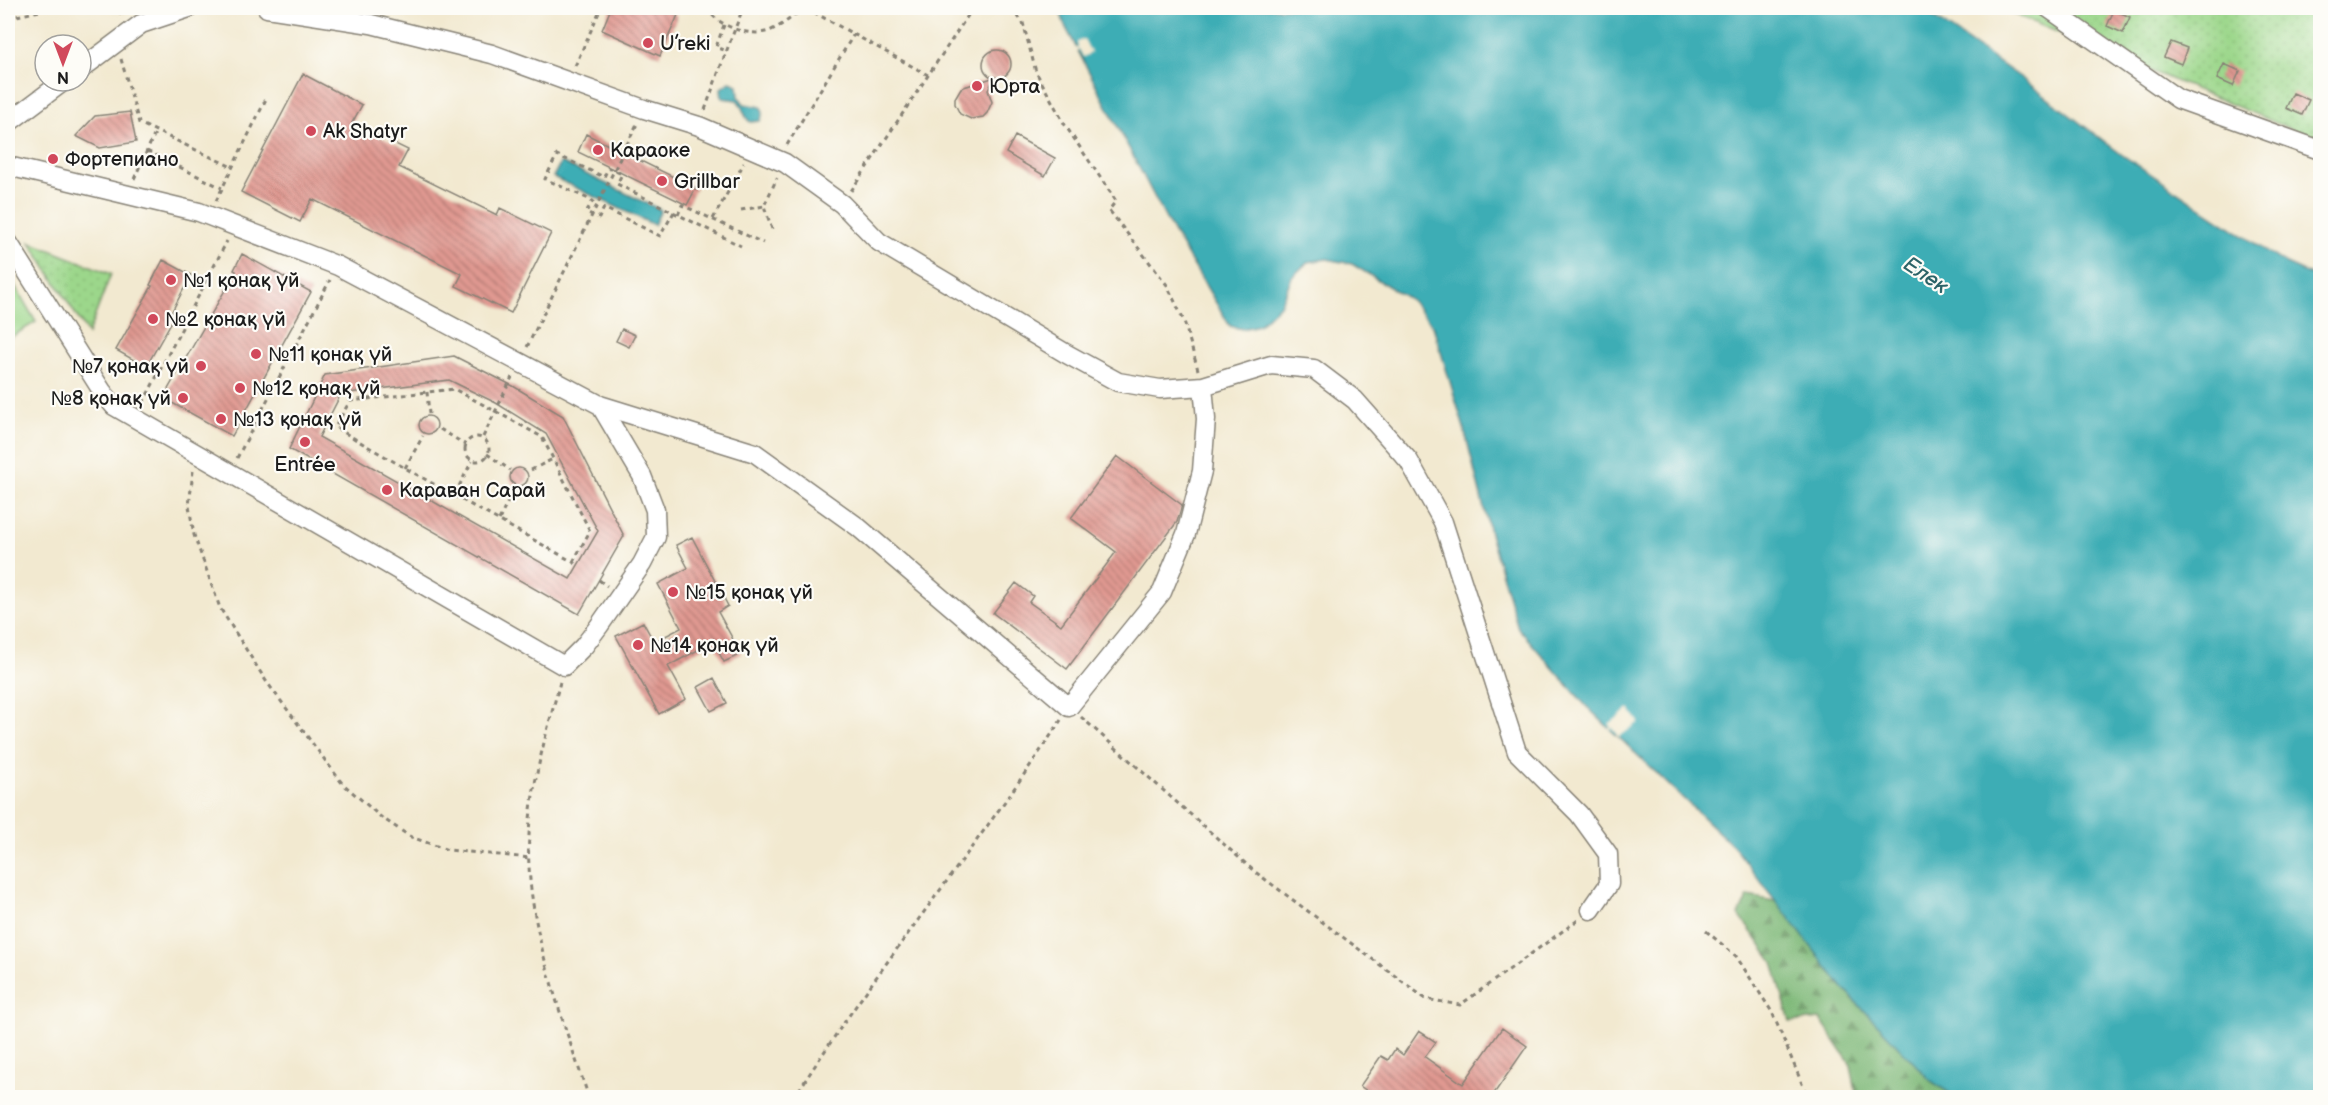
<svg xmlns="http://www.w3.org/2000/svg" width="2328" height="1105" viewBox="0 0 2328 1105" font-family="'Balsamiq Sans',sans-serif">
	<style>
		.green { fill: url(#green-dots); stroke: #5c7a54; stroke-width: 1.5 }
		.forest { fill: url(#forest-firs); stroke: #4c6a4a; stroke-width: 1.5 }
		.pitch { fill: #9cd78b; stroke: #5c7a54; stroke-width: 1.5 }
		.water { fill: #3cadb5; stroke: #2c6468; stroke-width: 1.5 }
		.pier { fill: #f2e9d0 }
		.building { fill: url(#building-back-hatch); fill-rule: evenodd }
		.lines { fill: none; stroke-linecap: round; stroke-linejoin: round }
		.minor-casing { stroke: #878276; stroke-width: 21 }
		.path { stroke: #878276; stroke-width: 3; stroke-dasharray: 4.5 4.5; stroke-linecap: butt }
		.minor { stroke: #fff; stroke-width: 18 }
		.path-bridge { stroke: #878276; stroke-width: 3; stroke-dasharray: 4.5 4.5; stroke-linecap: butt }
		.poi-dot { fill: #d1495b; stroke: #fdfcf7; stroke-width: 2 }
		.labels { text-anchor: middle; stroke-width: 4.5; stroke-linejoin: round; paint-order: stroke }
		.poi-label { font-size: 20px; fill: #1c1c1c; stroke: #fdfcf7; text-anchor: start }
		.water-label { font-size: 21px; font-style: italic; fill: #2c6468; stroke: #fdfcf7 }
	</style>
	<defs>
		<pattern id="green-dots" width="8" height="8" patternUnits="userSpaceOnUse" patternTransform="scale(1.5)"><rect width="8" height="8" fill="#9cd78b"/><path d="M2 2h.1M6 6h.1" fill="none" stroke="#86b877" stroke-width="1.8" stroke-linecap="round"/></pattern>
		<pattern id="forest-firs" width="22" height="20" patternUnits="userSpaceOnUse" patternTransform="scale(1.5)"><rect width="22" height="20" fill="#7db877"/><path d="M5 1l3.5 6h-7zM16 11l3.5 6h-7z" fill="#669561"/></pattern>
		<pattern id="building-back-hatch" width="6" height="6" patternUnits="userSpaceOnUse" patternTransform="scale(1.5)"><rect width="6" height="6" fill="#e09991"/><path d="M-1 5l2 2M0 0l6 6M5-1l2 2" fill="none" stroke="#b57c76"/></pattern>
	</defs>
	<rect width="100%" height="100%" fill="#fdfcf7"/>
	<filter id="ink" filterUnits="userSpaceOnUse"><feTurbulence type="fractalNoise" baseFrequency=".0167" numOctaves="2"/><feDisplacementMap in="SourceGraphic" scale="12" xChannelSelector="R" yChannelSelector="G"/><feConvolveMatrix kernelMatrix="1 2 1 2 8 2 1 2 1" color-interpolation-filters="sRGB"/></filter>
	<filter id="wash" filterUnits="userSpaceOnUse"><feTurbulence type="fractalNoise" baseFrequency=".008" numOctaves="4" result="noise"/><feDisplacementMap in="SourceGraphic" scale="24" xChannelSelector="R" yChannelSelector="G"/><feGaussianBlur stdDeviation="1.35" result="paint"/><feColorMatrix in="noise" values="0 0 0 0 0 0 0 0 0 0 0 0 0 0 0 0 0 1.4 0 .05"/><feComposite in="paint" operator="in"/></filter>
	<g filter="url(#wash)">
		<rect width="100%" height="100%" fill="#f2e9d0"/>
		<path class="green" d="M1999,8H2320V141Z
			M30,242L111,274L88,334Z"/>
		<path class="forest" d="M1748,896L1779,902L1843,988L1931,1081L1956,1097H1857L1851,1065L1820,1019L1790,1022L1773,962L1739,915Z"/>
		<path class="pitch" d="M8,274L36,322L8,339Z"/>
		<path class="water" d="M1060,8H1920L2020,77L2121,154L2286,264L2320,279V1097L1957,1098L1931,1081L1843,988L1735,848L1587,707L1518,628L1492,541L1464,428L1433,326L1411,300L1352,264L1327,259L1308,262L1292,277L1280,305L1259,325L1242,329L1230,326L1168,223L1064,24Z
			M730,82L738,85L739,97L744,104L761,107L763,113L760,121L750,122C743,116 744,107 737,100L722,98L721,88Z
			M561,162L661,210L654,225L553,177Z"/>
		<path class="pier" d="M1084,39L1091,53L1083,57L1079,49L1075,52L1074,49L1078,47L1077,42Z
			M1629,709L1639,722L1619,737L1613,728L1609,730L1608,729L1611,726L1609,724Z"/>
		<g id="blocks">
			<path class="building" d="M611,8H671L669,12L678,15L660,56L602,30Z
				M2114,10L2130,17L2123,33L2107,26Z
				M2171,42L2187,48L2181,64L2164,57Z
				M983 64a14 14 0 1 1 28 0a14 14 0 1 1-28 0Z
				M2224,64L2240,71L2233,86L2217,79Z
				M303,74L362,105L352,123L408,150L399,167L497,215L500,208L551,233L511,313L456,286L462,274L312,199L300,222L241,192Z
				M995,77L988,90L992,102L987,113L983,117L971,119L960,114L955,104V98L961,88Z
				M2293,93L2309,100L2302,115L2286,108Z
				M130,112L136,142L100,148L76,136L95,116Z
				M586,134L696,188L687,205L578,152Z
				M1015,136L1055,158L1045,176L1006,153Z
				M242,254L311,292L232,436L163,398L236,271L234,270Z
				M163,260L191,275L169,317L173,319L146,367L116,350L152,286L150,285Z
				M622,329L635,335L629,347L616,341Z
				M454,356L513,386L563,416L624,536L579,614L289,449L325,375ZM449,380L496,403L546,434L598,531L570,579L319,437L341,394Z
				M419 425a9 9 0 1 1 18 0a9 9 0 1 1-18 0Z
				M1117,456L1182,505L1177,522L1067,669L993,613L1016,583L1033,596L1029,602L1061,625L1116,552L1071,518Z
				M510 477a9 9 0 1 1 18 0a9 9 0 1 1-18 0Z
				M692,537L728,606L718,612L741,654L724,662L713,642L668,666L686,699L659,714L616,636L643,622L654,642L681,628L658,584L688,568L676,545Z
				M714,678L727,703L711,711L698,687Z
				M1502,1028L1527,1046L1491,1098H1377L1360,1086L1381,1056L1388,1060L1395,1049L1403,1055L1419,1031L1436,1042L1425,1057L1463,1084Z"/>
		</g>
	</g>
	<g filter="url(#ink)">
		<use href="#blocks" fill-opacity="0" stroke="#878276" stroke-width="1.5"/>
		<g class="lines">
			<g class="minor-casing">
				<path id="minor" d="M267,8L371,24L492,54L644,109L699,126L785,163L842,204L879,242L1065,353L1118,382L1160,389L1203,386L1271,365L1314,369L1355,400L1409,461L1443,522L1517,752L1579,814L1608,854L1609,884L1591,910
					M2048,8L2178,99L2320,150
					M81,69L141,24L189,8
					M8,123L64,81
					M8,166L199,212L338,266L600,405L642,476L655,510L656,537L642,564L599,626L584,646L564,666L114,406L102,391L8,242
					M600,405L755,453L858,527L1069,707L1162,592L1186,534L1202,471L1206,419L1203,386"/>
			</g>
			<path class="path" d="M102,8L124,14
				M707,8C716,25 749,38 769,31C782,26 793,16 804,8
				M773,8L781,10L799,9
				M806,8L928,75
				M1012,8L1023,23L1036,72L1065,125L1116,201L1109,210L1167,285L1184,321L1198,370
				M8,18L53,8
				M724,25L716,47L727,51
				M121,59L139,123L232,167
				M575,66L601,8
				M705,110L720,68
				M787,145L854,34
				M147,151L222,188
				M134,179L156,131
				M851,191L973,8
				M216,201L266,99
				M741,210L764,206
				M674,212L660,236L604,208L599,218L586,212L593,201L545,179L557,155L604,177L608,168L622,174L617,184L741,246
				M678,215L682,205L763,243
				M713,219L744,163
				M772,229L764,206L777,178
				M527,347L637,124
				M427,392L429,414
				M143,403L227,241
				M440,429L466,445
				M465 449a12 12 0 1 1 24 0a12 12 0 1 1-24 0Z
				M483,437L512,377
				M487,454L510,470
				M237,458L330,280
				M405,468L423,436
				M531,470L553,459
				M193,471L189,506L194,535L220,608L266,681L342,783L382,818L411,837L448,850L530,858
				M455,494L472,461
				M499,520L514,489
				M573,562L590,531L542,437L495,411L454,389L350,401L335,427C413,474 494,517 573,562L578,567
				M599,580L607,586
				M560,682C547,732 531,783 529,835C524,919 562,1018 589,1098
				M1081,717L1254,871L1426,999L1460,1005L1578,920
				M1706,931L1736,956L1772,1012L1808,1098
				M794,1098C877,967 976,849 1061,720"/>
			<use href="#minor" class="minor"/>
			<path class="path-bridge" d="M720,68L743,8"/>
		</g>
	</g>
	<g class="poi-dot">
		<circle cx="648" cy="43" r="6"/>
		<circle cx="977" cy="86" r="6"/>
		<circle cx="311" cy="131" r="6"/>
		<circle cx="598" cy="150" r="6"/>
		<circle cx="53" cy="159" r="6"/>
		<circle cx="662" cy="181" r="6"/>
		<circle cx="171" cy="280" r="6"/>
		<circle cx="153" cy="319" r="6"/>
		<circle cx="256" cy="354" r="6"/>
		<circle cx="201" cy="366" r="6"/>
		<circle cx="240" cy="388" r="6"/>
		<circle cx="183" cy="398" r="6"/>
		<circle cx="221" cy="419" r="6"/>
		<circle cx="305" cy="442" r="6"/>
		<circle cx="387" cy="490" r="6"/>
		<circle cx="673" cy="592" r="6"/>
		<circle cx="638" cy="645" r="6"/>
	</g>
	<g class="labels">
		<g class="poi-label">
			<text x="660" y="50">U’reki</text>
			<text x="989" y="93">Юрта</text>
			<text x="323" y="138">Ak Shatyr</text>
			<text x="610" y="157">Караоке</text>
			<text x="65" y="166">Фортепиано</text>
			<text x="674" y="188">Grillbar</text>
			<text x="183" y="287">№1 қонақ үй</text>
			<text x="165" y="326">№2 қонақ үй</text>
			<text x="268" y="361">№11 қонақ үй</text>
			<text x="189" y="373" text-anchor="end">№7 қонақ үй</text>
			<text x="252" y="395">№12 қонақ үй</text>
			<text x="171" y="405" text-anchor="end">№8 қонақ үй</text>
			<text x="233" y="426">№13 қонақ үй</text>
			<text x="305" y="471" text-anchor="middle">Entrée</text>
			<text x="399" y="497">Караван Сарай</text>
			<text x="685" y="599">№15 қонақ үй</text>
			<text x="650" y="652">№14 қонақ үй</text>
		</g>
		<g class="water-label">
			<text transform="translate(1926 275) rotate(34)" y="7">Елек</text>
		</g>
	</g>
	<rect width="2328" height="1105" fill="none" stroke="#fdfcf7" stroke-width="30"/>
	<g transform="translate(63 63) rotate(180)"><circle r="28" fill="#fdfcf7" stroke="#a3a29f" stroke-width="1.5"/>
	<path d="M0-4.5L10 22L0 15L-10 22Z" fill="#d1495b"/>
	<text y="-9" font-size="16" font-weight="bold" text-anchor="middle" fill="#1c1c1c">N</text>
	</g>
</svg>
